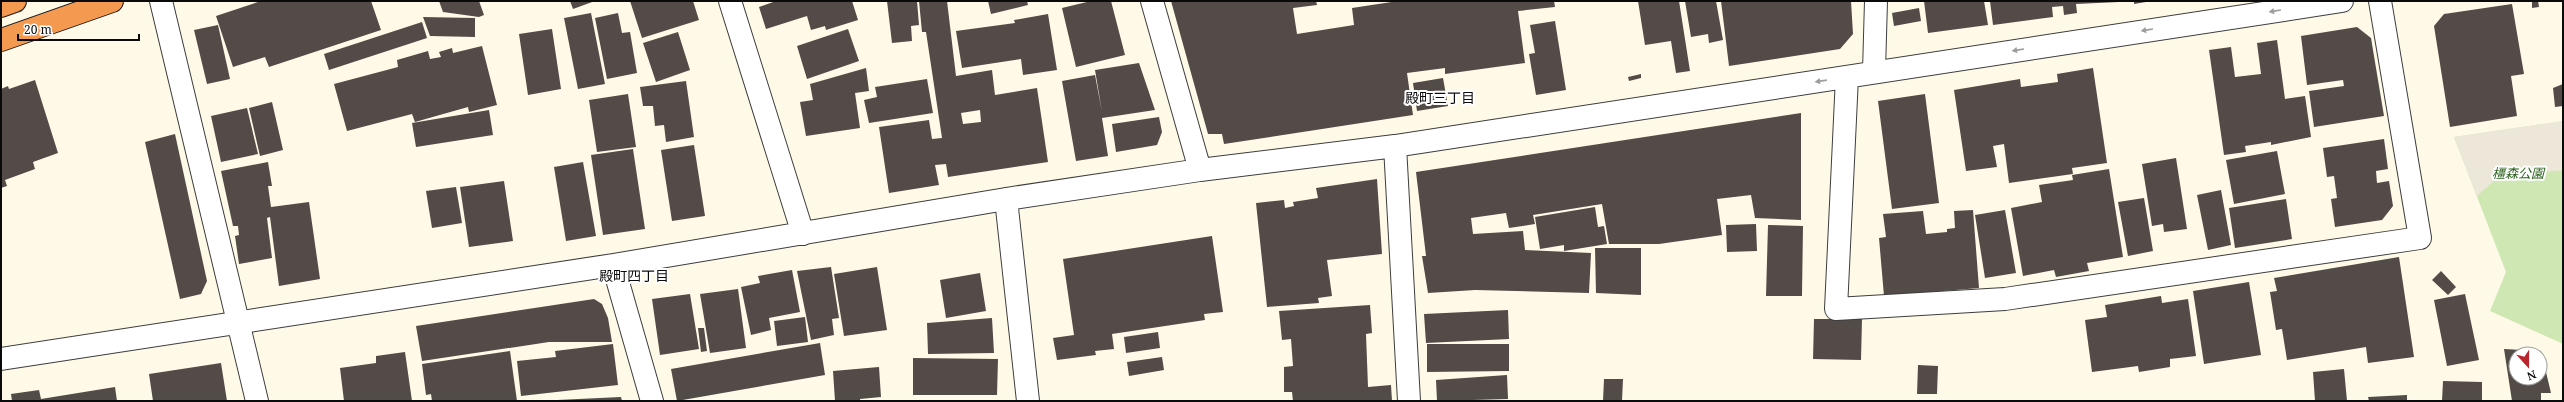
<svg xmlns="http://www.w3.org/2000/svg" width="2564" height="402" viewBox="0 0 2564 402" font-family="'Noto Serif','Noto Sans JP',serif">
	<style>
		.green { fill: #cfe8b3 }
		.plaza { fill: #ede7d9 }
		.building { fill: #534b47; fill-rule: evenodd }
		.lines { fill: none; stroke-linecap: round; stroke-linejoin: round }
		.minor-casing { stroke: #3d3d3d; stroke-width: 24 }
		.highway-casing { stroke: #1b1b1b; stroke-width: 24 }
		.minor { stroke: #fff; stroke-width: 22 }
		.highway { stroke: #f49950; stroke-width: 22 }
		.oneway { fill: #9d9d9d }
		.labels { text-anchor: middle; stroke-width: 4; stroke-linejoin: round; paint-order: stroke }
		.park-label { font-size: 13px; font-style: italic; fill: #2b611c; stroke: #fff }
		.neighbourhood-label { font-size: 14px; fill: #0a0a0a; stroke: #fff }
	</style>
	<rect width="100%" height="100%" fill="#fffae7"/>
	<path class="green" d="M2563,121V344L2490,311L2506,272L2454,137Z"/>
	<path class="plaza" d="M2563,121V170L2498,177L2477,196L2454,137Z"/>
	<path class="building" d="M261,1H371L381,30L269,67L265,57L233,67L216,16Z
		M439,1H479L484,15L479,17L443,12Z
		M570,1H595L573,9Z
		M630,1H693L699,20L642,38Z
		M776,1H852L858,20L826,30L825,26L811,30L807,16L766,29L759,7Z
		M887,1H917L919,25L911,26L912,41L892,43Z
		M919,1H947L956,76L992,70L995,95L1037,88L1048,162L948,177L946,164L935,165L939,185L889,193L879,127L929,120L932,139L942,138L926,32H922ZM980,110L981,122L963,124L961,113Z
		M988,1H1027L1028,5L991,14Z
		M1091,1H1111L1125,55L1076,67L1062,8Z
		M1171,1H1316L1317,5L1293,8L1297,34L1354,25L1352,8L1398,1H1554L1555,7L1518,11L1525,63L1445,74V68L1407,73L1413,115L1224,144L1222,134H1208Z
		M1638,1H1679L1690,71L1676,73L1671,41L1645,45Z
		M1685,1H1716L1723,40L1709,43L1708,34L1691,37Z
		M1721,1H1851L1853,34L1840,49L1729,66Z
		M1924,1H1984L1988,25L1928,33Z
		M1990,1H2119V2L2076,4L2077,13L2064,15L2063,6L2052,7L2053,17L1993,25Z
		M2134,1H2145L2146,2L2134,4Z
		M2532,1H2538L2539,7L2532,8Z
		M2512,4L2524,74L2511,76L2517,116L2450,127L2434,26L2444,14Z
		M1919,8L1921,21L1894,26L1892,13Z
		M591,13L605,84L578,89L564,18Z
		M618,13L622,33L630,32L637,73L607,79L595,18Z
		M1048,14L1057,70L1023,75L1021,59L962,68L956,31L1015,23L1014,20Z
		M423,17L475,18V37L430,36Z
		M1555,21L1566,90L1536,95L1529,54L1535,53L1530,25Z
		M422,22L427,38L329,70L324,54Z
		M218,25L230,79L207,84L194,30Z
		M2357,27L2371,38L2384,116L2314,127L2309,91L2344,86L2343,80L2307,85L2301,36Z
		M552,29L561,89L528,95L519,34Z
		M848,29L859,61L807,79L797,46Z
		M678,32L690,70L656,82L643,43Z
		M2277,40L2285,99L2305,96L2311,137L2271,145V142L2245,146L2246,152L2224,155L2209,50L2231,47L2235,77L2261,74L2257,43Z
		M482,46L497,105L469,112L468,107L415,122L412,114L347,131L334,84L398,67L397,60L428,51L430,59L441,57L439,52L452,48L453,53Z
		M1139,63L1155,110L1102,118L1108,156L1076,161L1062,81L1095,75L1102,112L1095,70Z
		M866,68L869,91L855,93L860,128L806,136L800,102L813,100L810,84Z
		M2093,68L2107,163L2072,168L2073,174L2009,183L2004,144L1993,146L1997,167L1966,171L1954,90L2020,79L2021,87L2058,82L2057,74Z
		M1641,74V78L1629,81L1628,77Z
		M1443,78L1448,106L1417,111L1413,83Z
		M927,79L933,113L869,123L864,100L877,97L875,87Z
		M35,80L58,153L33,162L35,169L5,180L7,186L1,188V89L8,86L9,89Z
		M686,81L694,137L666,142L664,125L655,126L653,106H643L640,87Z
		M2563,84V106L2555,107L2553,88Z
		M628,94L636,147L597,152L589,100Z
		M1925,94L1939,203L1892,209L1878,101Z
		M272,102L283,150L260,156L249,108Z
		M247,108L258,154L221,162L211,116Z
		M489,110L493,135L416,147L412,123Z
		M1801,113V220L1755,218L1751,195L1717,199L1722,235L1659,244H1609L1602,204L1533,215L1535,224L1509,228L1506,213L1471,218L1473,234L1523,231L1525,250L1591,253L1589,293L1475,290L1428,293L1422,256H1426L1416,172Z
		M1159,117L1162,132L1157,145L1116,152L1112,124Z
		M175,134L207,281L201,294L180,299L145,142Z
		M2384,139L2388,169L2376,171L2377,183L2389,181L2393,206L2382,220L2335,227L2331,199L2337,198L2334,176L2327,177L2323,148Z
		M694,145L705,216L672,221L661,150Z
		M633,149L645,229L603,235L591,155Z
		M2277,151L2285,194L2234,204L2226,160Z
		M2176,158L2187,229L2164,232L2163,224L2152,226L2142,164Z
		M268,162L272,186H268L271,207L309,202L320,279L279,286L270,217L267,218L272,258L239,264L235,236L239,235L238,226H233L221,171Z
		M583,162L596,236L566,241L554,167Z
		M2109,169L2123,257L2087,263L2089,271L2056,277L2054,270L2023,276L2011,208L2042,202L2039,185L2073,180L2072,175Z
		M1377,179L1382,254L1327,260L1332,296L1318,298L1319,303L1267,307L1256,203L1284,200L1285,208L1294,206L1293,202L1318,198L1316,188Z
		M504,181L513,241L469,247L460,187Z
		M456,187L462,223L432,228L426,191Z
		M2221,190L2231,245L2208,250L2197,195Z
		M2144,198L2153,251L2128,256L2118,202Z
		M2286,199L2292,239L2235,248L2229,208Z
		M1595,207L1598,227L1604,226L1607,244L1564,251V245L1540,249L1535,217Z
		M1973,210L1979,288L1884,296L1879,238L1886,237L1883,214L1923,211L1926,234L1947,232V229L1955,228L1954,211Z
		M2005,210L2016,273L1985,278L1975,215Z
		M1756,224L1757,251L1727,252L1726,225Z
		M1768,225L1803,226L1802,296H1766Z
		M1212,236L1223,312L1204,314L1205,320L1112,334L1114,349L1095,351L1096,355L1057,360L1053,338L1074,335L1063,259Z
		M1595,248H1641V295L1596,293Z
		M2399,257L2414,357L2368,363L2366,347L2287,360L2282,329L2276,330L2270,292L2277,291L2274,278Z
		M831,267L839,318L832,319L834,335L811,340L797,271Z
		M877,267L887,330L844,336L834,274Z
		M792,270L800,312L769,318L771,330L751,335L741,287L760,283L758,276Z
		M2441,271L2456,287L2448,295L2432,280Z
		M980,273L986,311L946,318L940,280Z
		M2249,282L2261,355L2204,364L2193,291Z
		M738,289L746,348L710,353L700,294Z
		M690,294L699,349L660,355L652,299Z
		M2465,294L2479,360L2447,366L2434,300Z
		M2161,296L2162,303L2188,299L2196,356L2170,359V367L2139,372L2138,366L2092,372L2085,320L2107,317L2105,305Z
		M594,299L602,304L608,318L612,342H549L422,361L416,326Z
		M1370,305L1372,333L1366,334L1368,387L1391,385L1392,401H1293L1292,392H1284V367L1293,366L1291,339L1282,340L1279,311Z
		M1508,310L1509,339L1426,343L1424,314Z
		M805,317L808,342L777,346L774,321Z
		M992,318L994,353L928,354L927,323Z
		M1814,319H1862L1861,360L1813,359Z
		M698,328H704L707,351L701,352Z
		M1158,332L1160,348L1126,353L1124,337Z
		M820,343L825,375L677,401L671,369Z
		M613,344L618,385L521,396L517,361L556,357L555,351Z
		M1427,344H1509V371L1427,372Z
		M2504,349L2541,351L2551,393H2541V401H2512ZM2516,354H2540V378H2516Z
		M510,351L517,401H432L431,394L426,395L422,364Z
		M405,352L412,401H344L340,368L376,363V356Z
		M1162,357L1164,370L1129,376L1127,362Z
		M913,358L998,359L997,395H913Z
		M221,363L227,401H153L149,374Z
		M1918,365L1938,366L1937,394H1917Z
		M879,367L881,397L860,399V401H835L833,371Z
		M2344,369L2347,401H2315L2313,372Z
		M1507,375L1508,399L1437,401L1436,380Z
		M1604,379H1623L1622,401H1603Z
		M2443,381L2482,382V401H2442Z
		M115,387L117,401H12L11,394L39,390L41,399Z
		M2407,395V401H2369L2368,397Z
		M621,397L622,401H557V400Z"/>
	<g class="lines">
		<g class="minor-casing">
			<path id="minor" d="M161,1L257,401
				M730,1L803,234
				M1152,1L1200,170
				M1874,71L1876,1
				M1847,77L1836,309L2005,299L2420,238L2380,1
				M1395,146L1409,401
				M1006,199L1028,401
				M613,265L652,401
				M1,359L613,265L1006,199L1200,170L1395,146L2342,1"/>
		</g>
		<g class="highway-casing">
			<path id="highway" d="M1,6L15,1
				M1,40L112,1"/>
		</g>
		<use href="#minor" class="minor"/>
		<use href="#highway" class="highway"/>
	</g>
	<defs><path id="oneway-solid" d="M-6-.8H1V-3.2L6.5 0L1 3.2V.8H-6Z"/></defs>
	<g class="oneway">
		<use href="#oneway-solid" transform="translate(2275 11) rotate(171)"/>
		<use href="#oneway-solid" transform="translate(2147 30) rotate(171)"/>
		<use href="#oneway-solid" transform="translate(2018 50) rotate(171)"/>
		<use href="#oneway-solid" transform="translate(1821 81) rotate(172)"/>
	</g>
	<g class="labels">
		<g class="park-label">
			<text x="2518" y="178">橿森公園</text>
		</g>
		<g class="neighbourhood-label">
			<text x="1440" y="103">殿町三丁目</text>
			<text x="634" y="281">殿町四丁目</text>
		</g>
	</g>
	<rect width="2564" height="402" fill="none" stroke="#0a0a0a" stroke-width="4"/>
	<g transform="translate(2528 366) rotate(159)"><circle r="19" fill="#ffffff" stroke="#9d9d9d"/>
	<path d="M0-3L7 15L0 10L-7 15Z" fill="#b9242d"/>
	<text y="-6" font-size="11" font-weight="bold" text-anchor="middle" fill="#0a0a0a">N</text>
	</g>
	<path d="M18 34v6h121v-6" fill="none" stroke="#0a0a0a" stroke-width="2"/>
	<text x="24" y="34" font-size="12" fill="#0a0a0a" stroke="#ffffff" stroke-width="3" paint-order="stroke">20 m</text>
</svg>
